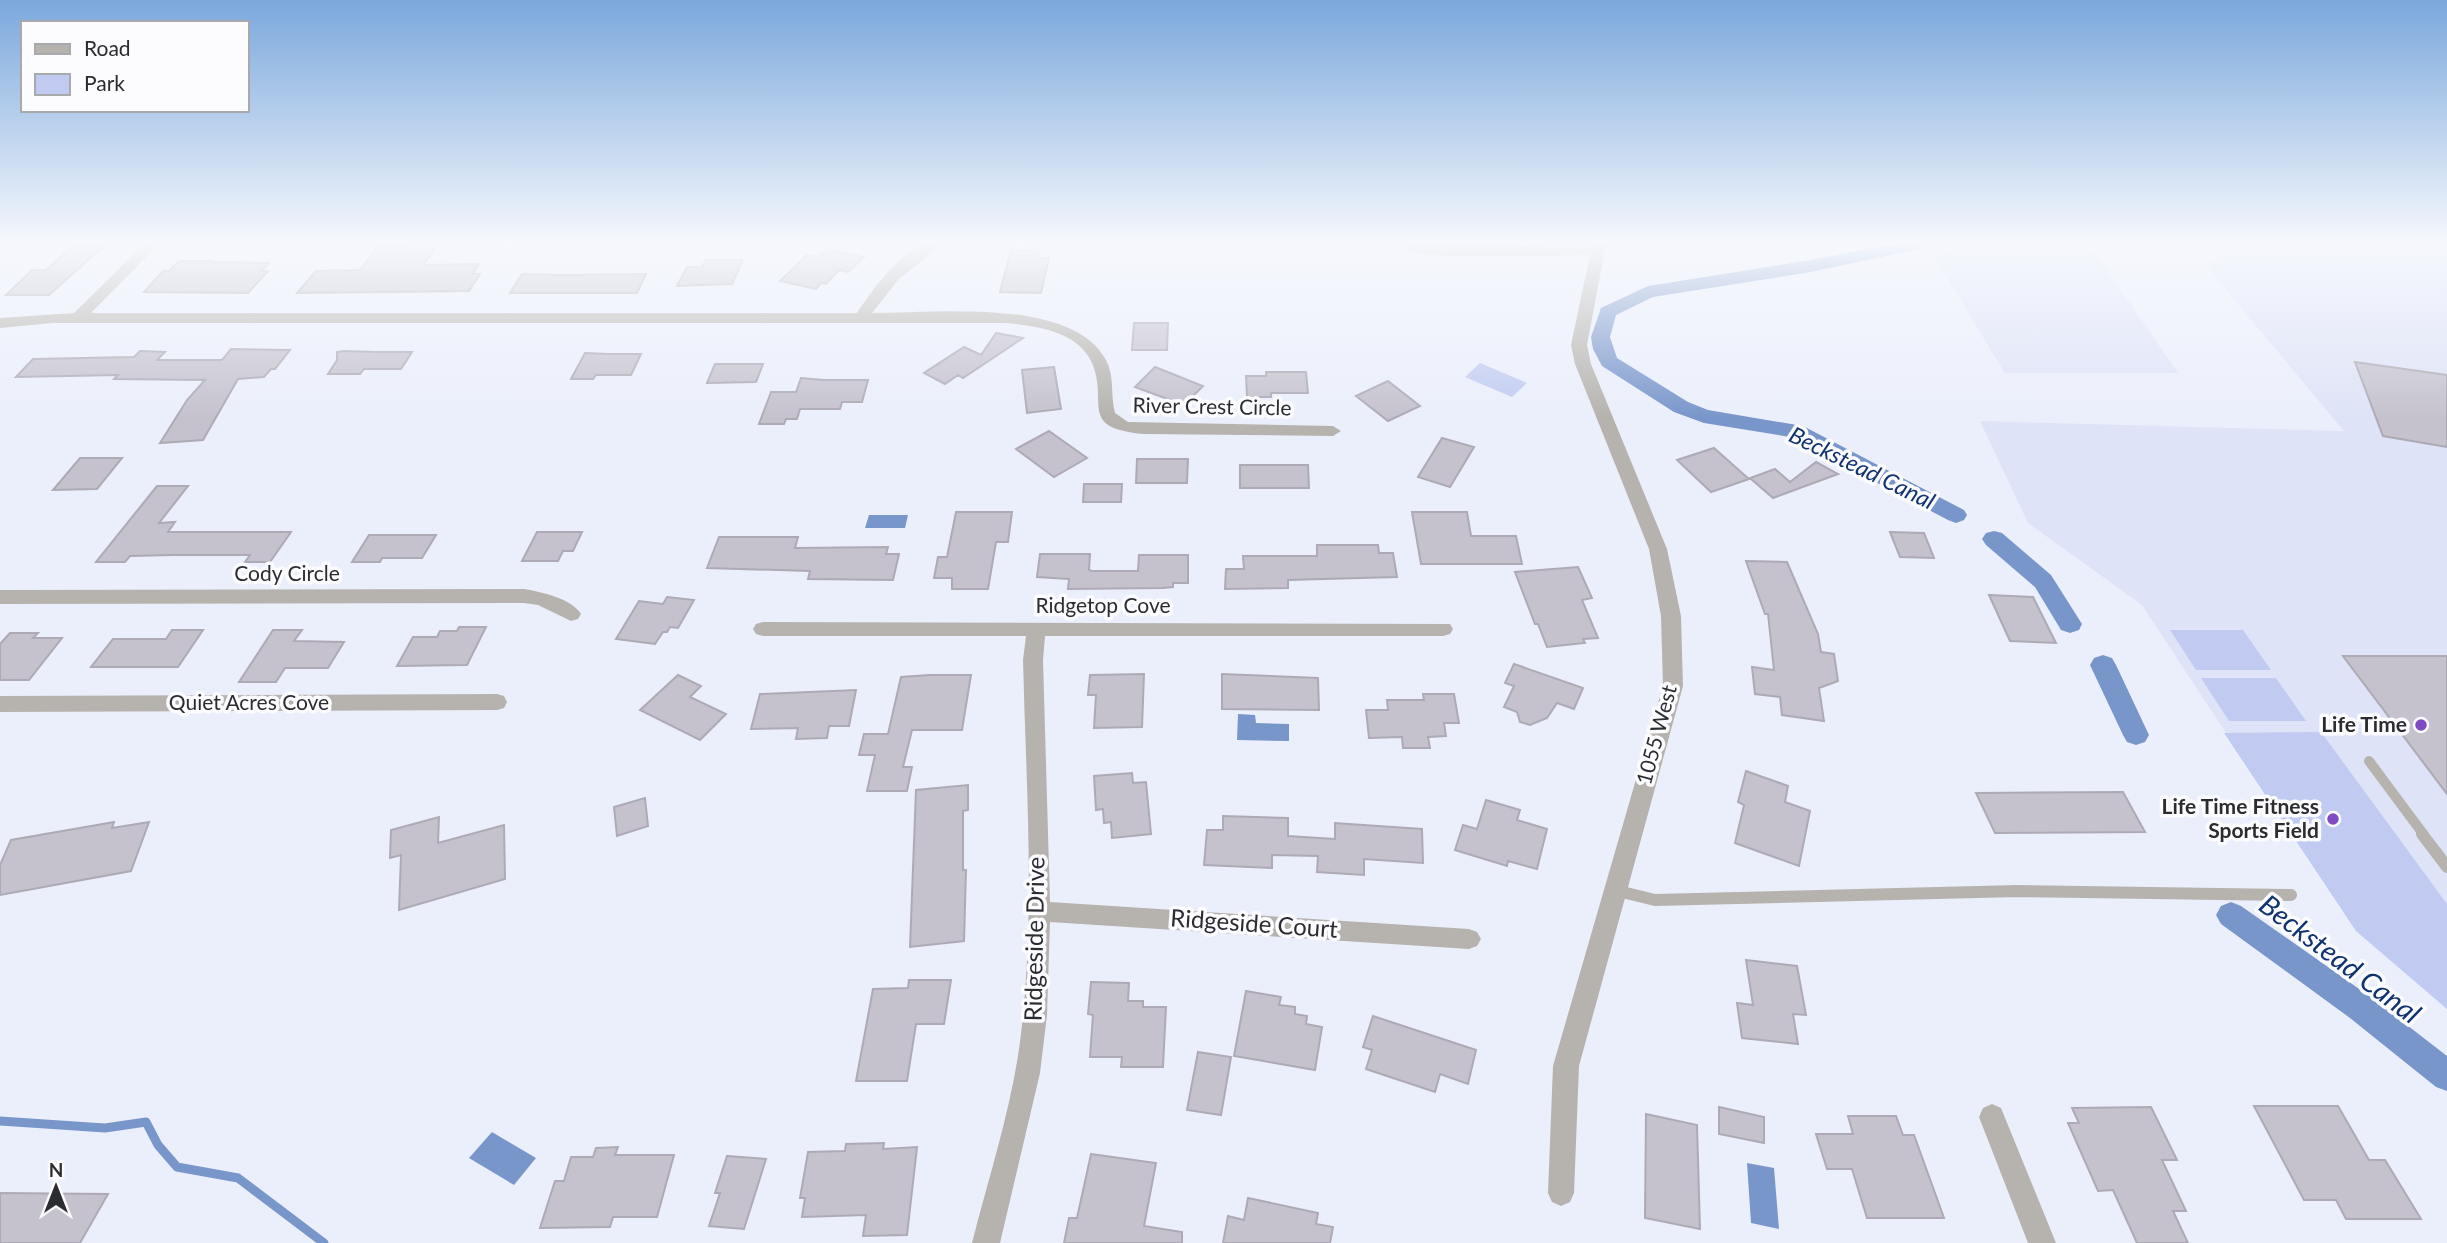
<svg xmlns="http://www.w3.org/2000/svg" width="2447" height="1243" viewBox="0 0 2447 1243" font-family="Lato,sans-serif">
	<style>
		.built { fill: #dee3f7 }
		.green { fill: #c1cbf1 }
		.water { fill: #7996ca }
		.lines { fill: none; stroke-linecap: round; stroke-linejoin: round }
		.stream { stroke: #7996ca; stroke-width: 9 }
		.canal { fill: #7996ca; fill-rule: evenodd }
		.building { fill: #c5c2cd; stroke: #adaab5; stroke-width: 2 }
		.service-far1 { stroke: #b6b3ae; stroke-width: 10 }
		.service { stroke: #b6b3ae; stroke-width: 12 }
		.minor { fill: #b6b3ae; fill-rule: evenodd }
		.poi-dot { fill: #7e4bc3; stroke: #fcfcff; stroke-width: 2.5 }
		.labels { text-anchor: middle; stroke-width: 7; stroke-linejoin: round; paint-order: stroke }
		.street-label { font-size: 21px; fill: #2b2c31; stroke: #fcfcff }
		.poi-label { font-size: 21px; font-weight: bold; fill: #2b2c31; stroke: #fcfcff; text-anchor: end }
		.water-label { font-size: 23px; font-style: italic; fill: #113270; stroke: #fcfcff }
		.near-street-label { font-size: 24px; fill: #2b2c31; stroke: #fcfcff }
		.near-water-label { font-size: 28px; font-style: italic; fill: #113270; stroke: #fcfcff }
	</style>
	<rect width="100%" height="100%" fill="#ebeffb"/>
	<path class="built" d="M1959,244H2089L2178,373H2005L1935,259Z
		M2187,244H2447V1009L2356,931L2142,605L2028,523L1980,421L2344,431L2208,268L2224,248Z"/>
	<path class="green" d="M1480,363L1527,383L1512,397L1465,377Z
		M2170,630H2243L2271,670H2196Z
		M2201,678H2276L2306,721H2229Z
		M2321,732L2447,904V1009L2356,931L2224,733Z"/>
	<path class="water" d="M869,515H908L905,528H865Z
		M1238,714L1255,715L1256,723L1289,724V741L1237,740Z
		M492,1132L536,1158L514,1185L469,1158Z
		M1747,1163L1774,1168L1779,1229L1751,1223Z"/>
	<g class="lines">
		<path class="stream" d="M0,1121L105,1128L146,1122L158,1145L177,1167L238,1178L324,1243"/>
		<path class="canal" d="M1894,244H1928L1919,249L1811,272L1653,297L1616,315L1610,337L1617,358L1688,402L1708,410L1803,426L1964,510L1967,515L1964,520L1956,523L1948,520L1790,437L1704,423L1674,412L1602,366L1593,349L1591,337L1601,308L1648,286L1811,260Z
			M1994,531L2002,533L2051,575L2082,624L2079,630L2070,633L2061,630L2035,587L1986,545L1982,539L1986,533Z
			M2103,655L2112,658L2116,665L2149,735L2145,742L2136,745L2127,742L2123,735L2090,665L2094,658Z
			M2231,902L2241,906L2372,998L2447,1056V1091L2436,1087L2350,1018L2221,924L2216,915L2221,906Z"/>
	</g>
	<path class="building" d="M75,244H106L49,295H6L32,270H46Z
		M380,244H414L410,249H435L423,265L479,264L473,274H480L469,291L297,293L316,271L360,270Z
		M827,249L864,257L848,272L839,270L826,284L821,283L816,289L780,281L807,255L819,257Z
		M1011,250H1039L1038,258H1049L1041,293L1000,292Z
		M706,260H743L732,284L677,286L687,267H702Z
		M179,261H214L212,262L269,263L262,271H268L248,293L144,292L163,271H169Z
		M522,274L565,275L646,274L637,293H510Z
		M1134,323H1168L1167,350H1132Z
		M996,333L1023,338L963,378L958,375L945,384L924,373L964,347L981,355Z
		M231,349L290,350L275,369H271L264,377L238,379L203,440L160,443L187,400L205,380L114,379L118,375L16,377L33,359L134,357L140,351L165,352L157,360H222Z
		M344,351L376,352H412L401,369H364L360,374H328L337,360V352Z
		M585,353L609,354H641L631,375H596L593,379H571Z
		M2355,362L2447,375V447L2383,436Z
		M715,364H763L756,382L707,383Z
		M1054,367L1061,409L1027,413L1022,370Z
		M1155,367L1203,386L1184,405L1135,387Z
		M1266,372H1306L1308,393H1271V397H1247L1246,376H1266Z
		M801,378L824,380H868L862,402H842L840,409H800L797,419H786L784,424H759L771,392H796Z
		M1388,381L1420,406L1388,421L1356,396Z
		M1049,431L1087,458L1054,477L1016,449Z
		M1442,438L1474,447L1450,487L1418,477Z
		M1714,448L1749,479L1711,492L1677,460Z
		M80,458H122L97,489L53,490Z
		M1137,459H1188L1187,483H1136Z
		M1816,462L1838,474L1773,498L1750,478L1775,469L1790,482Z
		M1240,465H1308L1309,488H1240Z
		M1084,484H1122L1121,502H1083Z
		M157,486H188L159,523L175,522L168,532H291L270,562H245L250,555H174L130,556L125,562H96Z
		M956,512H1012L1008,542H996L988,589H952V578H934L938,557H947Z
		M1412,512H1467L1471,536H1516L1522,564H1421Z
		M537,532H582L573,551H563L558,561H522Z
		M1890,532L1924,533L1934,558L1900,557Z
		M369,535H436L422,558H382L380,562H352Z
		M719,537H798L795,548L888,547L886,554H899L893,580L808,579L810,571L707,568Z
		M1317,545H1378L1379,553H1393L1397,577L1288,580V588L1225,589L1226,569H1244L1243,556H1317Z
		M1040,554H1090L1089,570L1092,571H1138L1139,555H1188V583H1173V587L1163,588L1068,589L1069,579L1037,577Z
		M1746,561L1787,562L1818,634L1821,652L1834,654L1838,681L1819,688L1824,721L1782,715L1780,697L1755,694L1752,667L1774,670L1768,614H1765Z
		M1578,567L1592,598L1582,600L1598,638L1583,639L1585,643L1547,647L1538,624H1535L1515,572Z
		M1989,595L2033,597L2056,643L2010,641Z
		M667,597L694,600L678,628L670,627L667,632H663L655,644L616,639L639,601L663,604Z
		M459,627H486L467,665L397,666L413,637H437L440,631H457Z
		M172,630H203L178,667H91L113,639H166Z
		M273,630H302L294,641L344,642L328,668H285L276,682H239Z
		M10,633H38L33,638H62L29,680H0V644Z
		M2343,656H2447V794Z
		M1514,664L1583,688L1574,709L1557,703L1547,718L1530,725L1520,722L1517,712L1504,707L1514,686L1505,683Z
		M1144,674L1142,727L1094,728L1096,695H1088L1090,675Z
		M1222,674L1318,678L1319,710L1222,709Z
		M678,675L701,686L690,697L726,714L700,740L640,710Z
		M930,675H971L962,730H912L903,767H912L907,791H867L875,755H859L864,734H888L901,677Z
		M856,690L849,726H829L827,738L796,739L798,728L751,729L760,694Z
		M1423,694H1454L1459,723H1444L1446,736L1428,737L1430,748H1403L1402,737L1369,738L1366,710H1388L1387,700H1424Z
		M1746,771L1788,786L1785,802L1810,811L1799,866L1735,843L1744,805L1738,802Z
		M1132,773L1133,783L1146,782L1151,834L1112,838L1111,822L1104,823L1103,809L1096,810L1094,776Z
		M968,785V810L963,811V870H966L964,941L910,947L916,790Z
		M2123,792L2145,832L1995,833L1976,793Z
		M645,798L648,826L617,836L614,807Z
		M1486,800L1520,810L1517,820L1547,829L1537,869L1508,861L1507,866L1455,850L1463,825L1477,829Z
		M1223,816L1288,818V836L1335,839V823L1422,829L1423,863L1364,859V875L1317,872L1318,856L1272,855V868L1204,865L1207,830H1223Z
		M439,817L438,843L504,825L505,879L399,910L401,855L390,858L391,830Z
		M114,822L112,828L149,822L131,871L0,895V865L11,840Z
		M1746,960L1797,966L1806,1015L1793,1014L1798,1044L1742,1038L1737,1003L1753,1005Z
		M909,980H951L944,1024H916L907,1081H856L873,989L908,988Z
		M1091,982L1129,983L1128,1001H1143V1007H1166L1163,1067H1121L1122,1057H1090L1093,1015L1088,1014Z
		M1246,991L1281,997L1279,1005L1295,1007V1014L1307,1016L1306,1024L1322,1027L1315,1070L1234,1056Z
		M1373,1016L1476,1050L1468,1084L1440,1074L1435,1092L1366,1069L1372,1050L1363,1047Z
		M1198,1052L1231,1057L1221,1115L1187,1110Z
		M2254,1106H2338L2369,1160H2385L2421,1219H2346L2336,1200H2304Z
		M1719,1107L1764,1117V1143L1719,1134Z
		M2151,1107L2177,1160H2162L2186,1211H2173L2188,1243H2137L2113,1190L2098,1191L2068,1123H2079L2072,1108Z
		M1646,1114L1697,1125L1700,1229L1645,1218Z
		M1848,1116H1896L1903,1135H1914L1944,1218H1867L1852,1169H1827L1816,1134H1853Z
		M884,1143L883,1149L917,1147L907,1235L863,1236L866,1215L802,1217L805,1198H800L808,1152L845,1151L846,1144Z
		M618,1147L615,1155H674L657,1217H613L610,1227L540,1228L555,1181H564L571,1157H593L596,1148Z
		M1091,1154L1156,1163L1144,1226L1182,1232V1243H1064L1069,1218H1077Z
		M727,1156L766,1159L744,1229L709,1226L720,1193H715Z
		M0,1193L108,1194L80,1243H0Z
		M1248,1198L1318,1213L1316,1224L1333,1227L1330,1243H1223L1228,1216L1244,1220Z"/>
	<g class="lines">
		<path class="service-far1" d="M2369,761L2424,835"/>
		<path class="service" d="M2422,834L2447,867
			M1614,890L1655,900L2017,891L2291,895"/>
		<path class="minor" d="M144,244H159L91,313H857C871,292 900,251 926,244C931,242 938,244 943,244L899,279L872,313C935,313 1072,297 1106,360C1115,377 1110,395 1115,413L1128,422L1333,426L1341,431L1333,436L1144,434C1077,428 1109,403 1092,363C1078,331 1035,326 1006,323H52L0,328V318L74,313Z
			M1592,244H1606L1587,345L1591,364L1667,549L1681,616L1683,686L1579,1066L1574,1193L1570,1202L1561,1206L1552,1202L1548,1193L1553,1066L1663,686L1661,616L1649,549L1575,364L1571,345L1590,255C1562,255 1418,261 1405,249L1412,245L1591,247Z
			M524,589C541,592 571,598 581,614L578,619L571,621L538,605L524,603L0,604V590Z
			M763,622L1450,624L1453,629L1450,634L1443,636H1045L1043,660L1050,902L1469,929L1477,932L1481,939L1477,946L1469,949L1050,922L1047,1015L1040,1073L1000,1243H972C989,1176 1011,1110 1020,1042C1036,916 1026,787 1023,660L1026,636H763L756,634L753,629L756,624Z
			M497,694L504,696L507,702L504,708L497,710L0,712V696Z
			M1992,1104L2001,1108L2056,1243H2028L1979,1117L1983,1108Z"/>
	</g>
	<linearGradient id="sky" x2="0" y2="1"><stop stop-color="#7ba8dc"/><stop offset="0.58" stop-color="#f6f8fd"/><stop offset="1" stop-color="#f6f8fd" stop-opacity="0"/></linearGradient>
	<rect width="2447" height="418" fill="url(#sky)"/>
	<g class="poi-dot">
		<circle cx="2421" cy="725" r="7"/>
		<circle cx="2333" cy="819" r="7"/>
	</g>
	<g class="labels">
		<g class="street-label">
			<text transform="translate(1212 407) rotate(1)" y="7">River Crest Circle</text>
			<text x="287" y="581">Cody Circle</text>
			<text x="1103" y="613">Ridgetop Cove</text>
			<text x="249" y="710">Quiet Acres Cove</text>
			<text transform="translate(1657 735) rotate(-75)" y="7">1055 West</text>
		</g>
		<g class="poi-label">
			<text x="2407" y="732">Life Time</text>
			<text x="2319" y="814">Life Time Fitness<tspan x="2319" dy="24">Sports Field</tspan></text>
		</g>
		<g class="water-label">
			<text transform="translate(1862 468) rotate(26)" y="8">Beckstead Canal</text>
		</g>
		<g class="near-street-label">
			<text transform="translate(1254 924) rotate(4)" y="8">Ridgeside Court</text>
			<text transform="translate(1035 939) rotate(-89)" y="8">Ridgeside Drive</text>
		</g>
		<g class="near-water-label">
			<text transform="translate(2340 959) rotate(37)" y="10">Beckstead Canal</text>
		</g>
	</g>
	<rect x="21" y="21" width="228" height="91" fill="#fcfcff" stroke="#a8a9ad" stroke-width="2"/>
	<rect x="35" y="44" width="35" height="10" fill="#b6b3ae" stroke="#a8a9ad" stroke-width="2"/>
	<text x="84" y="56" font-size="21" fill="#2b2c31">Road</text>
	<rect x="35" y="74" width="35" height="21" fill="#c1cbf1" stroke="#a8a9ad" stroke-width="2"/>
	<text x="84" y="91" font-size="21" fill="#2b2c31">Park</text>
	<g transform="translate(56 1187)" stroke="#fcfcff" stroke-width="5" paint-order="stroke">
	<path d="M0-5L12 26L0 18L-12 26Z" fill="#2b2c31"/>
	<text y="-10" font-size="19" font-weight="bold" text-anchor="middle" fill="#2b2c31">N</text>
	</g>
</svg>
